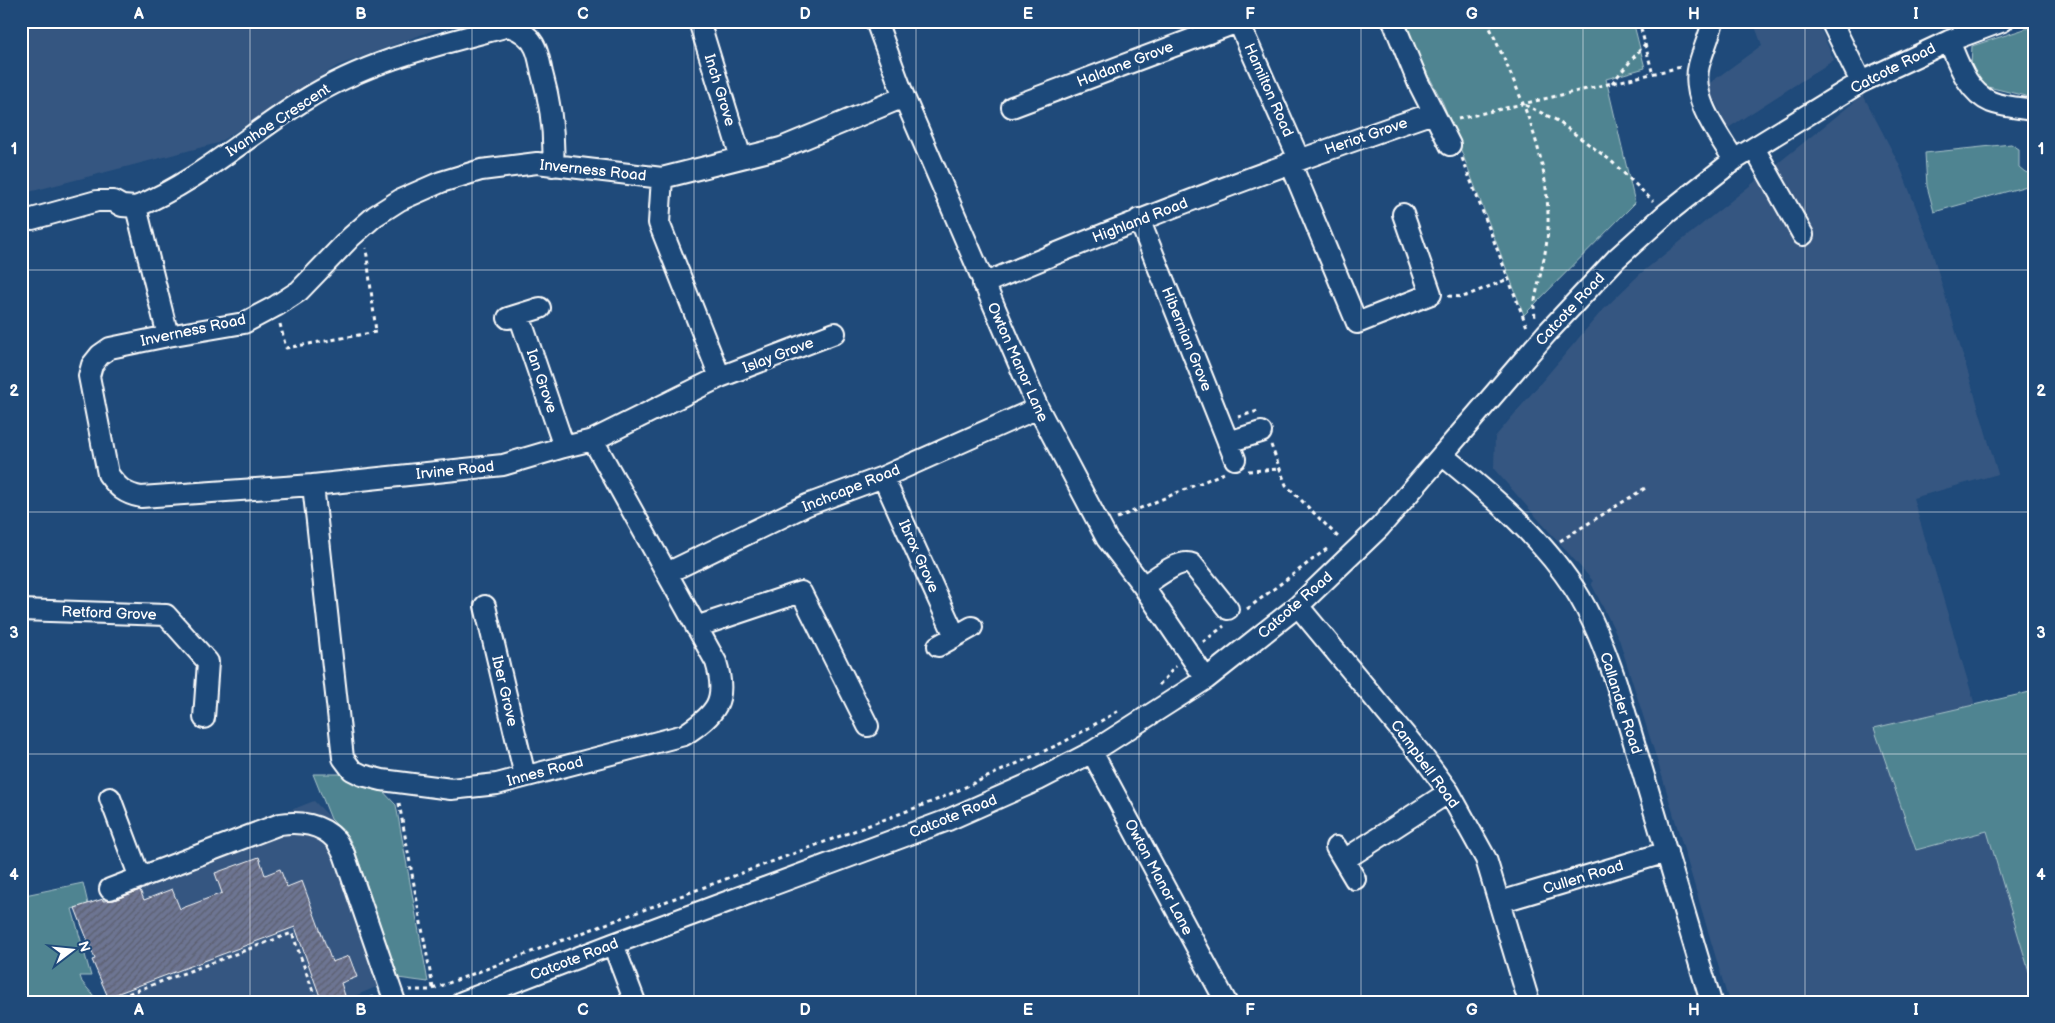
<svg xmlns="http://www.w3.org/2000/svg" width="2055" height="1023" viewBox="0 0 2055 1023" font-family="'Balsamiq Sans',sans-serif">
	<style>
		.built { fill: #365781 }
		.green { fill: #4f8491; stroke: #a7c2c8 }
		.building { fill: url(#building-hatch); stroke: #fff }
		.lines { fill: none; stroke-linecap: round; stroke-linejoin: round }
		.minor-casing { stroke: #fff; stroke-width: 24 }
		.path { stroke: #fff; stroke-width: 3; stroke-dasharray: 4 4; stroke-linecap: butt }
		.minor { stroke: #1f4a7a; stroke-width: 20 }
		.grid { fill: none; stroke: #fff; stroke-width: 1; stroke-opacity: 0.55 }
		.labels { text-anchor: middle; stroke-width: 5; stroke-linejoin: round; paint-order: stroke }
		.street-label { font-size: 15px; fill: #fff; stroke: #1f4a7a }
		.neatline { fill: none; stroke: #fff; stroke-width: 2 }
		.grid-label { font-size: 16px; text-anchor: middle; font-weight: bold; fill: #fff }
	</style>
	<defs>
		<pattern id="building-hatch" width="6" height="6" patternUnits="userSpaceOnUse" patternTransform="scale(1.25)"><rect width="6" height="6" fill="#6d7492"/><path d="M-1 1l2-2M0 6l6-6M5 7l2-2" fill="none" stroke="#5c606f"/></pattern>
	</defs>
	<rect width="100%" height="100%" fill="#1f4a7a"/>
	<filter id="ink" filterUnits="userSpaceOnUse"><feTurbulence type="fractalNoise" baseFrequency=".02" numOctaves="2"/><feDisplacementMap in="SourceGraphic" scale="10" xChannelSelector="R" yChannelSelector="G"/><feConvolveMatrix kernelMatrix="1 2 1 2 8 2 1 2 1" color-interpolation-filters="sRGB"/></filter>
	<g filter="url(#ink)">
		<path class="built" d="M21,21H458L337,66L218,143L21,194Z
			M1753,21H1817L1834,60L1728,128L1707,85L1762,45Z
			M1863,95L1899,164L1929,241L1998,474L1913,498L1975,705L1875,728L1987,831L2034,988V1002H1729L1663,779L1619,639L1591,583L1593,581L1494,469L1495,437L1600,313L1640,274Z
			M314,801L348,836L355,850L398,978L340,1002H103L108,996L92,960L132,945L108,883Z"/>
		<path class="green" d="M1405,21H1633L1645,68L1606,79L1635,203L1524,315L1443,103L1420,59Z
			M2034,26V98L1984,86L1971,67L1972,46Z
			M2011,144L2019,149V167L2025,172L2034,174V184L1934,212L1927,186L1925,153Z
			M2034,691V988L1987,831L1916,850L1874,728Z
			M313,774H345L378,786L396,805L428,982L398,978L355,850L348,836L331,819Z
			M21,879L25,895L83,883L88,904L72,909L91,976H80L82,982L99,1002H21Z"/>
		<path class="building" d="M259,857L265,875L280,869L287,887L302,881L332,962L349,956L357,977L341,983L347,1002H322L295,927L108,997L92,960L95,959L75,908L103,899V901L114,900L140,890L144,900L172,889L180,909L222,893L215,873Z"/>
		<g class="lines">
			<g class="minor-casing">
				<path id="minor" d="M699,21L741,158
					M876,21L904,97L1038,408L1107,539L1143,586L1206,679
					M1238,21L1299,159
					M1393,21L1418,82L1450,145
					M1713,21C1709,38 1703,50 1699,65C1690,99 1718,133 1734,160
					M1831,21L1861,82
					M1949,41C1958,62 1967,92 1991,102C2004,107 2020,108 2034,110
					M1012,107L1238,22
					M1754,148L1803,235
					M1290,162L1357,323L1431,294L1403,214
					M662,178L659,223L720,377L593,440L564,447L503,465L313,485L141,497C125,494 118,488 108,474L89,376L92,365L100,355L110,348L168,336L244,323L276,306L299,291L351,237L375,216L400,200L441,182L481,170L537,163L662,178L781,148L904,97
					M32,219L97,201H113L122,206L136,207
					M1139,219L1235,459
					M983,284C1131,221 1281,165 1433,113
					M519,315L564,447
					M508,318L540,308
					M168,336L136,207C197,182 247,136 303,101C366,61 437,45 509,26C520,30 530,36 535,47C539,55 540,65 542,73C551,105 555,133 553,166
					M720,377L835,333
					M1228,442L1261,432
					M1442,455C1490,494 1540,536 1574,588C1593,617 1605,650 1616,682L1711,1002
					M883,477L955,636
					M313,485L343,758L352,770L362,775L382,780L451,789L497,784L684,735C716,714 728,701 716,662L593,440
					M667,573L807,505L883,477L1038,408
					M1143,586C1155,579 1179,558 1192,564L1228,609
					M485,606L525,776
					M1298,606L1424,758L1449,792L1486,859L1529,1002
					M21,610L166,615L208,662L204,718
					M696,627L801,592L868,726
					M938,646L972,627
					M1092,752L1226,1002
					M110,798L140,878
					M1336,847L1355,879
					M1344,860L1449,792
					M110,889L280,824C299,821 322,824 336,840C339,844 341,850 344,854L395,1002
					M1500,902L1667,852
					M613,944L635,1002
					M462,1002L613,944L948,820L1038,780L1092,752L1206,679L1298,606L1380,527L1546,334L1617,258L1667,213L1734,160L1861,82L1949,41L2003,21"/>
			</g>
			<path class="path" d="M1487,21C1517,89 1550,151 1548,228C1547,253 1538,281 1534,306L1535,318
				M1639,21L1652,71
				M1612,83L1645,44
				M1525,105L1556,120L1610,160L1653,201
				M1458,119L1681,67
				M1462,158L1527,327
				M1448,296L1463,297L1508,279
				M280,324L286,348L376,332L366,248
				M1238,417L1258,411L1259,414
				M1271,445L1286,485L1340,539
				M1248,471L1280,469
				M1117,518L1224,473
				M1560,541L1647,487
				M1247,609L1328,548
				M1203,642L1224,626
				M1159,685L1176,666
				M399,803L433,988
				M409,990H430L939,799L1064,742L1120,710
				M106,1002L292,933L317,1002
				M363,1002L374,997"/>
			<use href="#minor" class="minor"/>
		</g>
	</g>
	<path class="grid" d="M250,21V1002M472,21V1002M694,21V1002M916,21V1002M1139,21V1002M1361,21V1002M1583,21V1002M1805,21V1002M21,270H2034M21,512H2034M21,754H2034"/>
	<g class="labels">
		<g class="street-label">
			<text transform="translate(1125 64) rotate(-21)" y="5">Haldane Grove</text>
			<text transform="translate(1893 68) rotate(-27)" y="5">Catcote Road</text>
			<text transform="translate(720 90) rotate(73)" y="5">Inch Grove</text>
			<text transform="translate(1269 90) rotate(66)" y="5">Hamilton Road</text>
			<text transform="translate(278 120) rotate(-33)" y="5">Ivanhoe Crescent</text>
			<text transform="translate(1366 136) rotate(-19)" y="5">Heriot Grove</text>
			<text transform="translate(593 170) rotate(6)" y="5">Inverness Road</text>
			<text transform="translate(1140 220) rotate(-21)" y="5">Highland Road</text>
			<text transform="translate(1570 309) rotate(-47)" y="5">Catcote Road</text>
			<text transform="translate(193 330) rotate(-12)" y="5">Inverness Road</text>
			<text transform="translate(1187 339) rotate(68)" y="5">Hibernian Grove</text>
			<text transform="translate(778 355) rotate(-21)" y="5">Islay Grove</text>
			<text transform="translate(1018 362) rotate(66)" y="5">Owton Manor Lane</text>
			<text transform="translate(542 381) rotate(71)" y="5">Ian Grove</text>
			<text transform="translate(455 470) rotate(-6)" y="5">Irvine Road</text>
			<text transform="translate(851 488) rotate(-22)" y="5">Inchcape Road</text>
			<text transform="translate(919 556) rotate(66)" y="5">Ibrox Grove</text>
			<text transform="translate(1295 605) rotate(-41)" y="5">Catcote Road</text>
			<text transform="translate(109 613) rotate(2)" y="5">Retford Grove</text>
			<text transform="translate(505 691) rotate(77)" y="5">Iber Grove</text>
			<text transform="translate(1621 703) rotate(72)" y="5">Callander Road</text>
			<text transform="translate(1425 764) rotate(54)" y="5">Campbell Road</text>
			<text transform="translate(545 771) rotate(-15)" y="5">Innes Road</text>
			<text transform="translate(953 816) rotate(-22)" y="5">Catcote Road</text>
			<text transform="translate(1159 877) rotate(62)" y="5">Owton Manor Lane</text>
			<text transform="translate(1583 877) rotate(-17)" y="5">Cullen Road</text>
			<text transform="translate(574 959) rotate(-21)" y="5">Catcote Road</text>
		</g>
	</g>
	<rect width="2055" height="1023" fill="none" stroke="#1f4a7a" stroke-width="55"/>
	<g transform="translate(72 950) rotate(74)" stroke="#1f4a7a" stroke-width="4" paint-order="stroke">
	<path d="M0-4L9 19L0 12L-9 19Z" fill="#ffffff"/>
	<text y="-8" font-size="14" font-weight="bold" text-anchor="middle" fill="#ffffff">N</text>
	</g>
	<rect x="28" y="28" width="2000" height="968" class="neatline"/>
	<g class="grid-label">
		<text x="139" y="19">A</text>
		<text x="361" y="19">B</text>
		<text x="583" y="19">C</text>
		<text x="805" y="19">D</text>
		<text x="1028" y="19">E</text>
		<text x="1250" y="19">F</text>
		<text x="1472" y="19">G</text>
		<text x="1694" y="19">H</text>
		<text x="1916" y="19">I</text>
		<text x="14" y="154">1</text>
		<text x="2041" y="154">1</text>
		<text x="14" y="396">2</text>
		<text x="2041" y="396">2</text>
		<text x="14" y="638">3</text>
		<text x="2041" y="638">3</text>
		<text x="14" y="880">4</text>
		<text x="2041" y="880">4</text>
		<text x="139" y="1015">A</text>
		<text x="361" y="1015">B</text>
		<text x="583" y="1015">C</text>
		<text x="805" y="1015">D</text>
		<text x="1028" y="1015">E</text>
		<text x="1250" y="1015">F</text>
		<text x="1472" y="1015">G</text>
		<text x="1694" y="1015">H</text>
		<text x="1916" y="1015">I</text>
	</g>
</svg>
